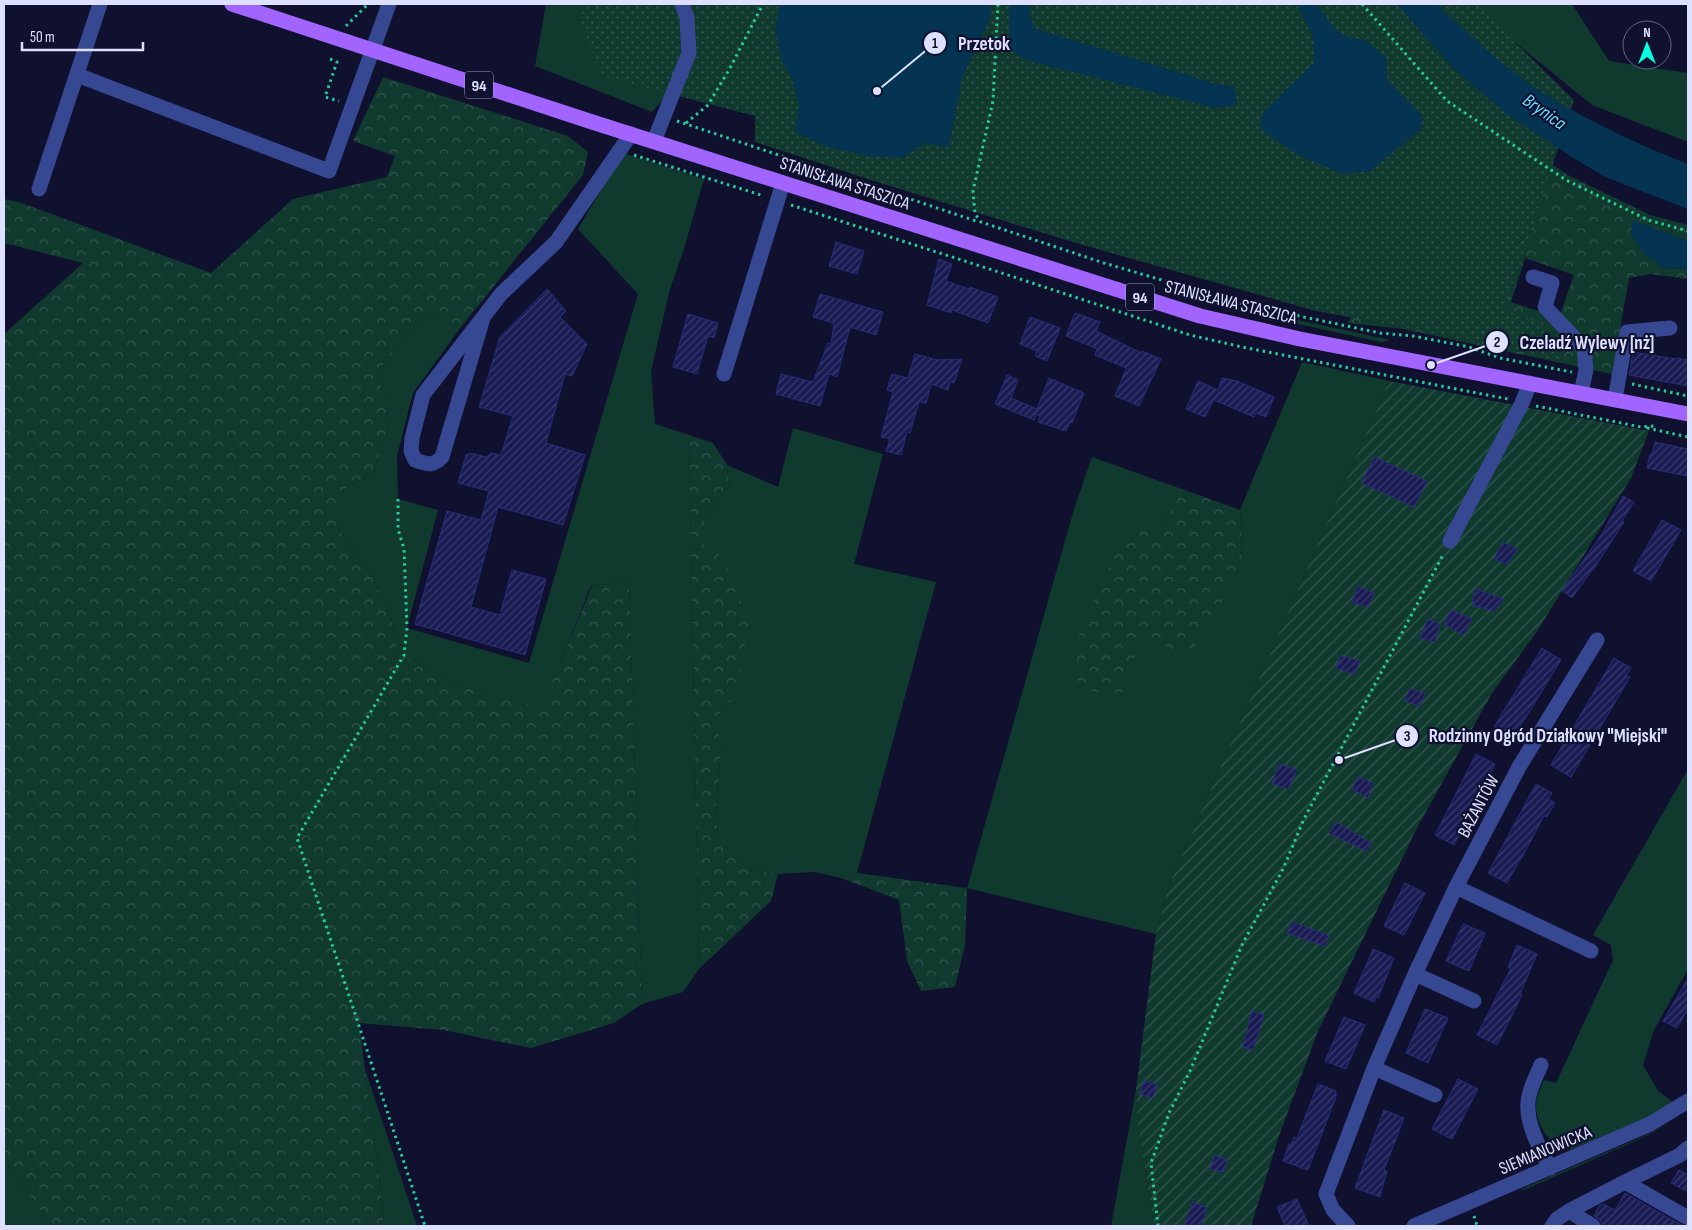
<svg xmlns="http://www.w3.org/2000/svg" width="1692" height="1230" viewBox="0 0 1692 1230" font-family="'Sofia Sans Condensed',sans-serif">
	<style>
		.grass { fill: #113a2f }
		.forest { fill: url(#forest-crowns); fill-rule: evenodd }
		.park { fill: url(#park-dots) }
		.garden { fill: url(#garden-furrows) }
		.water { fill: #053352 }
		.building { fill: url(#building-hatch); stroke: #292c80 }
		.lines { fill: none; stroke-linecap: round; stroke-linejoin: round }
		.path { stroke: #24cc9b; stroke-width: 3; stroke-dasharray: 2.5 4; stroke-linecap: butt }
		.minor { stroke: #364892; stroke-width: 15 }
		.major { stroke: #a164ff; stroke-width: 15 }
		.labels { text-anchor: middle; stroke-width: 4.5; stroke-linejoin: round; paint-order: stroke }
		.shield { fill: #0f112f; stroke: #9fa3c1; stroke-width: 1 }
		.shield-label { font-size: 16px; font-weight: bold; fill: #dde1ff }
		.street-label { font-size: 18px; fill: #dde1ff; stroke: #0f112f }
		.water-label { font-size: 19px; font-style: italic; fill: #6bddff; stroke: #0f112f }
		.leader { fill: none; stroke: #dde1ff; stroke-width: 2 }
		.callout-dot { fill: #dde1ff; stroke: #0f112f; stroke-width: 2 }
		.mark-label { font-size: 15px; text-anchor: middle; font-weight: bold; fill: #111 }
		.callout-label { font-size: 19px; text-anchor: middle; font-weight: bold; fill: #dde1ff; stroke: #0f112f; stroke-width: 4.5; stroke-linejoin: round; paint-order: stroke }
	</style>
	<defs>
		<pattern id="forest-crowns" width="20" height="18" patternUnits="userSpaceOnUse" patternTransform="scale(1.25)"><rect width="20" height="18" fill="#113a2f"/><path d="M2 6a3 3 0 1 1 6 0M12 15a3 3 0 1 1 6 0" fill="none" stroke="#33564e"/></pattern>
		<pattern id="park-dots" width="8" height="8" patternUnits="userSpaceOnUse" patternTransform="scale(1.25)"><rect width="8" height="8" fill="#113a2f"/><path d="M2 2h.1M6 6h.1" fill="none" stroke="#33564e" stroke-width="1.8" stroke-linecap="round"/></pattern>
		<pattern id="garden-furrows" width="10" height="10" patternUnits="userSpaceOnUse" patternTransform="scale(1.25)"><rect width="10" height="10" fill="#113a2f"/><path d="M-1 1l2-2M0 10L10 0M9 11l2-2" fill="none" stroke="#33564e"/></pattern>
		<pattern id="building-hatch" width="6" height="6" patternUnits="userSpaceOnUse" patternTransform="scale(1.25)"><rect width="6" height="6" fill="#191b52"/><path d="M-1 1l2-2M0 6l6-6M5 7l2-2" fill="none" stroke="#3a3c6c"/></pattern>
	</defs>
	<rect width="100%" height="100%" fill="#0f112f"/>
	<path class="grass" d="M546,4H674L672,89L652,112L535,66Z
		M1468,4H1572L1609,61L1688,73V142L1592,105Z
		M623,153L704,179L683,252L670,289L651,371L655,424L689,435L699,969L683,992L642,1004L629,582L591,586L542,708L455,685L397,651L391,616L370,573L336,525V494L373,473L390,420L377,372L423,315L461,327L413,393L397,456L398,499L438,510L407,628L529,663L638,294L578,229Z
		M1237,307L1391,340L1381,342L1233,310Z
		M1302,362L1389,381L1169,885L1156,934L967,888L1074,509L1092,457L1179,488L1162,531L1142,634L1242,557L1240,510Z
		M793,428L883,454L854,564L936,582L857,873L841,878L815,872L778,874L747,868L719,840L715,814L721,752L716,724L723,705L704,544V523L718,500L729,487L727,465L778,487Z
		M1688,769V969L1654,1030L1643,1065L1658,1091L1677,1105L1584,1144L1571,1149L1561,1150C1546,1139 1535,1121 1536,1102C1537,1095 1541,1087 1544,1080L1556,1083L1613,960L1611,945L1593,935Z
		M365,1069L417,1226H380L384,1215Z
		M1136,1090L1138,1125L1154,1226H1111Z
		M1679,1119L1642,1138L1524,1190H1519L1642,1137Z
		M4,1160L52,1226H4Z"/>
	<path class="forest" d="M383,77L568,136L588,152L583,175L461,327L423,315L377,372L390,420L373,473L336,494V525L370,573L391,616L397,651L455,685L542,707L592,586L629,582L642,1004L614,1023L531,1048L443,1030L359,1023L384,1215L380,1226H52L4,1160V334L83,263L4,243V199L19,202L211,273L293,199L387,177L395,156L353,141Z
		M1498,128L1568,175L1650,215L1688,225V241L1633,221L1663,268L1688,269V279L1651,274L1629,278L1612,374L1403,329L1348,323L1382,253ZM1525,258L1574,275L1559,318L1511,302Z
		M689,435L713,443L727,465L729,487L718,500L704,523V544L718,554L732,575L749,624L735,699L723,705L717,724L721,752L715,813L719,839L747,868L778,874L771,901L699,969Z
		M1179,488L1240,510L1242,557L1219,609L1187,658L1143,634L1120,696L1080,689L1071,653L1127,528L1162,531Z
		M857,873L967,888L965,945L955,987L921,991L907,961L899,900L841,878Z"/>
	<path class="park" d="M585,4H1476L1574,100L1504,310L1544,323L1565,362L1403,327L1316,311L1076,243L877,182L755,142V116L602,76L580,20Z"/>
	<path class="garden" d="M1389,381L1649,431L1631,478L1538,630L1492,693L1418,826L1318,1031L1279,1136L1251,1226H1154L1138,1125L1136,1090L1156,934L1169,885Z"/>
	<path class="water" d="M779,4H991L990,19L962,77L949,147L925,143L902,158L867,156L825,146L795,132L799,105L791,76L782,62L776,31Z
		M1009,4H1029L1030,19L1036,29L1213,83L1234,87L1237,105L1216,108L1026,60L1013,52L1009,39Z
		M1297,4H1317L1332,26L1344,36L1366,41L1385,56L1388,81L1423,117L1421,129L1370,171L1343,174L1298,155L1260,129L1263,112L1315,62L1313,37Z
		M1397,4H1436C1470,36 1511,74 1551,98C1595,124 1641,146 1688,164V209L1605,177L1575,159L1508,115L1454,69Z
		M1633,220L1688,241V269L1663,268L1643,253L1631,233Z"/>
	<path class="building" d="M836,242L864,251L857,274L829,266Z
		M939,259L952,264L946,281L969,289L970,287L998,297L988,323L952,310L951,313L927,305Z
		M547,289L566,311L560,317L587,344L572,376L565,374L546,443L585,455L563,525L498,507L471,607L500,615L512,570L546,579L525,655L415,624L447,511L481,520L489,491L458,483L466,455L471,453L486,457L492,453L501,455L508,432L513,416L479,407L500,337Z
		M820,294L883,312L876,335L850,327L837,377L829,374L820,406L776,394L781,374L813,382L828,343L831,344L834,323L813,317Z
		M1075,313L1100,322L1096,331L1142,353V351L1161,359L1139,406L1115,396L1126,368L1095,355L1097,349L1066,336Z
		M688,314L718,323L714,338L708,336L697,374L673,367Z
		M1030,317L1060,328L1047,361L1035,356L1037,351L1020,344Z
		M1633,352L1676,359L1677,358L1688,360V386L1629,375Z
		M915,354L938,360L962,359L954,383L950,382L948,390L931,384L926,403L919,402L910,433L907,432L901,455L886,451L890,439L881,437L893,392L887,390L892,374L908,378Z
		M1007,375L1018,380L1011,398L1037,409L1049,378L1084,393L1072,423L1070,422L1066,431L1038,422L1040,416L1036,414L1034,420L995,404Z
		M1222,378L1237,381L1274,397L1266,417L1256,413L1254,417L1214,400L1216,396L1205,417L1186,409L1198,381L1218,390Z
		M1655,442L1688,449V476L1647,468L1650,454H1652Z
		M1374,457L1427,481L1414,507L1362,483Z
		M1623,496L1634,502L1622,521L1624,522L1593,570H1592L1572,598L1562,591L1603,532Z
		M1662,520L1681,530L1651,581L1633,571Z
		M1503,542L1517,549L1507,564L1494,559Z
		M1358,586L1374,593L1368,607L1352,602Z
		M1475,589L1504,599L1494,611L1472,605Z
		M1451,610L1472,619L1463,635L1444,624Z
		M1428,619L1440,624L1435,642L1420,638Z
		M1542,648L1561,660L1513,738L1494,727Z
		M1341,656L1360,661L1354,674L1336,668Z
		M1614,658L1631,668L1626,676L1630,677L1571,777L1551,765Z
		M1410,689L1425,693L1420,706L1405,701Z
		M1476,754L1495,764L1454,845L1435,835Z
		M1279,764L1297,770L1288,789L1272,783Z
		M1358,777L1373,783L1368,798L1352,789Z
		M1536,784L1552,793L1548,799L1555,803L1547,817L1544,816L1520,861H1519L1507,883L1488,873Z
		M1336,822L1371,843L1366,851L1329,833Z
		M1405,883L1425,893L1404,935L1384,926Z
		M1293,922L1329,936L1325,946L1287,933Z
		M1463,924L1485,933L1469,971L1446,961Z
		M1517,945L1537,954L1520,994L1522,995L1497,1045L1477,1035L1511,968L1508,967Z
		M1373,949L1394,958L1378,998L1376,997L1374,1002L1354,993Z
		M1688,978V1009L1677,1028L1663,1021Z
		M1425,1009L1448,1018L1428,1063L1406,1053Z
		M1252,1011L1264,1015L1253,1050L1243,1047Z
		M1344,1017L1365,1025L1346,1069L1325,1061Z
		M1458,1079L1478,1089L1452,1139L1432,1129Z
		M1144,1081L1158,1085L1152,1098L1140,1094Z
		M1318,1084L1336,1091V1097L1308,1170L1283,1161L1289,1144L1291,1145L1294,1137L1297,1138Z
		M1384,1110L1404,1118L1384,1170L1387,1171L1380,1197L1355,1188Z
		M1215,1155L1227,1160L1223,1172L1210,1169Z
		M1679,1170L1688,1175V1192L1671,1183Z
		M1625,1193L1683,1226H1684H1602L1601,1221L1594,1216L1599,1206L1603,1204L1615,1210Z
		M1297,1199L1309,1226H1285L1277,1207Z
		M1193,1202L1207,1208L1201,1226H1184Z"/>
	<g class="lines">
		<path class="path" d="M998,4L993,101L973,191L975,214L981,222L1104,263L1240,303L1259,310L1280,312L1380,333L1413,336L1469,347L1500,358L1572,372
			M1362,4L1447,101L1566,180L1648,220L1688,231
			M346,26L368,4
			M330,59L337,62L325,97L339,101
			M677,121L979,222
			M686,123L708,105L730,68L763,4
			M634,155L764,196
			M791,205L1014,277L1190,335L1242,347L1508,399
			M1632,384L1688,396
			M1536,406L1641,427L1655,426
			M1647,428L1688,437
			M398,499V529L404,549L407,628L404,655L297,838L425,1226
			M1474,1216L1477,1226
			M1158,1226L1151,1163L1169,1113L1190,1071L1242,945L1283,869L1304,819L1444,553"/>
		<path class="minor" d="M77,75L329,171L389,4
			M654,141L689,53L687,18L682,4
			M39,189L100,4
			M1533,277L1552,283L1545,307L1584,348L1586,370L1581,393
			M483,318L442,457C432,467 428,464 415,460L411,451L412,438L423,395L501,294L556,242L631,134
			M724,374L783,183
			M1615,399L1627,332L1670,328
			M1450,541L1522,403L1530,383
			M1456,887L1591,951
			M1415,974L1474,1001
			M1541,1065C1536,1077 1529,1089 1528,1102C1526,1124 1540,1149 1550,1168
			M1374,1068L1435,1095
			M1688,1148L1680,1155L1625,1182L1688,1218
			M1348,1226L1333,1210L1326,1194L1374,1068L1415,974L1456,887L1519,767L1597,640
			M1414,1226L1650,1124L1688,1101
			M1552,1226L1557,1219L1569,1211
			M1593,1226L1569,1211L1625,1182"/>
		<path class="major" d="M232,4L586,120L1200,316L1300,339L1688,414"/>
	</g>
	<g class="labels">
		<g class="shield">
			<rect x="465" y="71.5" width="28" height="27" rx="4"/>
			<rect x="1126" y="283.5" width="28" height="27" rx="4"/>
		</g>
		<g class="shield-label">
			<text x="479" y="91">94</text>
			<text x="1140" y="303">94</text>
		</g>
		<g class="street-label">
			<text transform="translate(845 183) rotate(18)" y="6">STANISŁAWA STASZICA</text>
			<text transform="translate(1231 302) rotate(14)" y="6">STANISŁAWA STASZICA</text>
			<text transform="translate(1478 806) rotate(-62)" y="6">BAŻANTÓW</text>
			<text transform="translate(1545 1150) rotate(-23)" y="6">SIEMIANOWICKA</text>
		</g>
		<g class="water-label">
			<text transform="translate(1545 111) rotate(35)" y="7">Brynica</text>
		</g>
	</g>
	<path class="leader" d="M877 91L935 43M1431 365L1497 342M1339 760L1407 736"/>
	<g class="callout-dot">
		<circle cx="877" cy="91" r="5"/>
		<circle cx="1431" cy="365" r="5"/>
		<circle cx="1339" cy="760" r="5"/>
		<circle cx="935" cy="43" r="12"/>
		<circle cx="1497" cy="342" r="12"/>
		<circle cx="1407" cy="736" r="12"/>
	</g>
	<g class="mark-label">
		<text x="935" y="48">1</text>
		<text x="1497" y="347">2</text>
		<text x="1407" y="741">3</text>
	</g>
	<g class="callout-label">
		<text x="984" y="50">Przetok</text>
		<text x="1587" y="349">Czeladź Wylewy [nż]</text>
		<text x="1548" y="742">Rodzinny Ogród Działkowy "Miejski"</text>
	</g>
	<rect width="1692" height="1230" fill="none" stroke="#dde1ff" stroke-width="10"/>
	<g transform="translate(1647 45)"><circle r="24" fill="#0f112f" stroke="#616482"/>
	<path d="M0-4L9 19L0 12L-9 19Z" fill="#09ffdf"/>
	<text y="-8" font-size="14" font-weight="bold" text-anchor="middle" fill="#dde1ff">N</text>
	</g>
	<path d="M22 42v8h121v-8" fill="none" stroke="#dde1ff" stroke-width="2.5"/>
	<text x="30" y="42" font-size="15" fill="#dde1ff" stroke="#0f112f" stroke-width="4" paint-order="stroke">50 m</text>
</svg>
